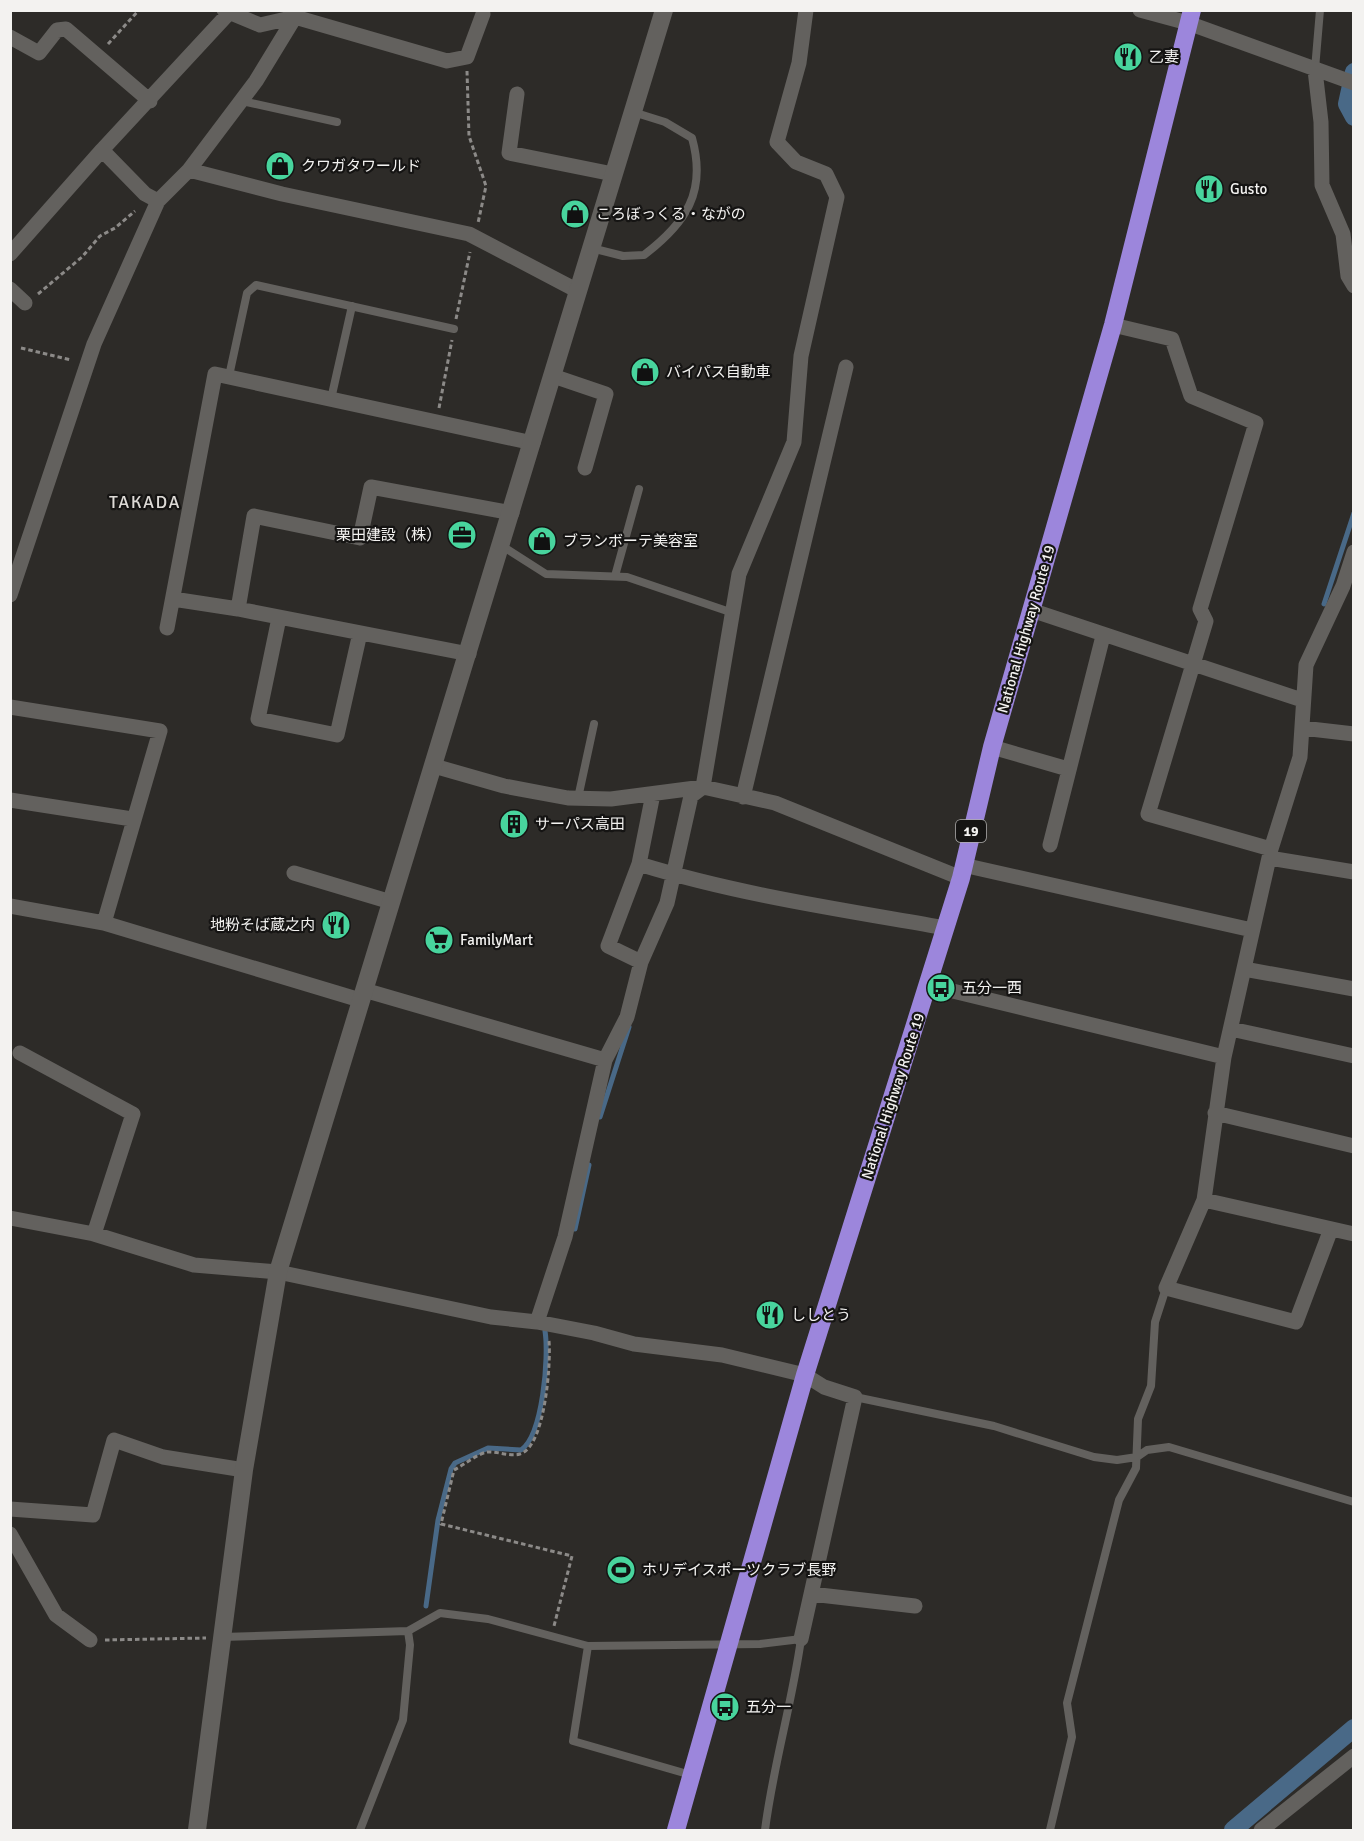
<svg xmlns="http://www.w3.org/2000/svg" width="1364" height="1841" viewBox="0 0 1364 1841" font-family="Signika,'Noto Sans JP',sans-serif">
	<style>
		.lines { fill: none; stroke-linecap: round; stroke-linejoin: round }
		.stream { stroke: #496987; stroke-width: 5 }
		.canal { stroke: #496987; stroke-width: 18 }
		.path { stroke: #8c8a88; stroke-width: 3; stroke-dasharray: 4.5 3; stroke-linecap: butt }
		.service { stroke: #63615e; stroke-width: 8 }
		.minor { stroke: #63615e; stroke-width: 15 }
		.tertiary { stroke: #63615e; stroke-width: 18 }
		.trunk { stroke: #9c86dc; stroke-width: 18 }
		.labels { text-anchor: middle; stroke-width: 4.5; stroke-linejoin: round; paint-order: stroke }
		.shield { fill: #151413; stroke: #b0afae; stroke-width: 1.5 }
		.shield-label { font-size: 14px; font-weight: bold; fill: #f3f2f0 }
		.poi-label { font-size: 15px; fill: #f3f2f0; stroke: #151413; text-anchor: start }
		.street-label { font-size: 15px; fill: #f3f2f0; stroke: #151413 }
		.quarter-label { font-size: 18px; letter-spacing: 1.5px; fill: #dddad6; stroke: #151413 }
	</style>
	<rect width="100%" height="100%" fill="#2d2b28"/>
	<g class="lines">
		<path class="stream" d="M1324,604L1354,513
			M600,1117L629,1027
			M575,1229L589,1165
			M426,1606L438,1520L451,1469L455,1463L488,1448L521,1450C543,1435 549,1356 545,1331"/>
		<path class="canal" d="M1354,72L1347,104L1354,117
			M1233,1830L1354,1728"/>
		<path class="path" d="M108,44L139,10
			M467,71L469,136L486,186L478,223
			M38,294L82,257L100,236L115,228L135,211
			M456,319L470,252
			M21,348L71,360
			M439,408L452,340
			M549,1341C551,1364 545,1447 520,1454C509,1457 498,1451 487,1452C477,1454 464,1465 454,1470L441,1524L572,1556L554,1626
			M105,1640L206,1638"/>
		<path class="service" d="M1315,69L1320,10
			M242,101L337,122
			M591,248L623,256L644,255C686,223 707,192 692,138L665,122L633,112
			M229,376L247,293L256,285L454,329
			M331,399L352,306
			M502,546L546,574L627,577L733,613
			M615,576L639,489
			M578,798L594,724
			M855,1397L994,1426L1094,1457L1117,1460L1137,1457L1147,1450L1169,1447L1354,1502
			M408,1631L440,1613L488,1619L588,1646L760,1644L801,1639C792,1704 773,1766 765,1830
			M222,1637L408,1631L410,1645L403,1720L360,1830
			M588,1646L573,1741L691,1775
			M1050,1830L1072,1737L1067,1703L1119,1500L1136,1468L1138,1419L1151,1386L1155,1322L1166,1288"/>
		<path class="minor" d="M224,10L260,25L295,17L447,61L467,57L483,14
			M1140,10L1188,23L1354,83
			M10,37L39,53L57,30L66,29L150,101
			M1315,70L1321,122L1322,185L1343,234L1348,276L1354,286
			M517,94L509,153L613,174
			M189,170L256,81L295,17
			M158,201L145,194L102,150L229,13
			M10,254L102,150
			M10,289L25,303
			M1113,325L1172,339L1191,396L1256,423L1200,609L1206,621L1148,814L1271,849
			M553,376L606,394L585,468
			M10,595L94,344L158,201L189,170L282,194L469,234L578,291
			M173,599L238,609L469,654
			M238,609L254,516L360,538L371,487L512,513
			M1031,610L1302,700
			M279,618L258,719L337,735L360,633
			M167,628L215,374L533,443
			M10,707L160,731L104,923
			M1302,728L1354,734
			M992,747L1068,769
			M434,766L504,786L568,798L611,799L703,787L775,803L961,878
			M743,797L846,367
			M10,800L132,819
			M1050,845L1103,636
			M1269,858L1354,872
			M639,864C739,895 844,910 946,928
			M963,865L1252,930
			M294,873L391,902
			M10,906L104,923L360,1000
			M641,962L608,946L639,864L653,794
			M1244,969L1354,989
			M928,985L1224,1057
			M364,990L605,1060
			M1231,1029L1354,1056
			M20,1053L133,1114L94,1234
			M1215,1113L1354,1146
			M1204,1200L1354,1234
			M10,1218L94,1234L194,1265L278,1272L491,1317L537,1322L594,1333L634,1344L722,1355L805,1375L824,1387L855,1397L801,1639
			M1331,1229L1296,1322L1166,1288L1204,1200L1224,1057L1271,849L1300,757L1306,665L1343,586L1354,552
			M537,1322L565,1237L605,1060L627,1017L641,962L667,903L691,796L703,787L739,574L794,442L801,356L837,197L826,174L796,162L777,142L799,63L806,10
			M10,1509L93,1515L114,1440L163,1457L244,1470
			M10,1534L56,1615L90,1640
			M811,1594L915,1606
			M1261,1830L1354,1756"/>
		<path class="tertiary" d="M197,1830L244,1470L278,1272L664,10"/>
		<path class="trunk" d="M676,1830L805,1375L961,878L992,747L1113,325L1192,10"/>
	</g>
	<defs>
		<g id="restaurant-disc" transform="scale(1.5)"><circle r="9.5" fill="#48d49d" stroke="#151413"/><path d="M-5-6h1v4h1v-4h1v4h1v-4h1v5L-1.5 .5V6h-2V.5L-5-1ZM5-6V6H3V1.5H1.5Q1.5-4 5-6Z" fill="#111"/></g>
		<g id="shop-disc" transform="scale(1.5)"><circle r="9.5" fill="#48d49d" stroke="#151413"/><path d="M-5-2.5h2.3a2.7 3.5 0 0 1 5.4 0H5L5.5 6h-11ZM-1.5-2.5h3a1.5 2.3 0 0 0-3 0Z" fill="#111"/></g>
		<g id="office-disc" transform="scale(1.5)"><circle r="9.5" fill="#48d49d" stroke="#151413"/><path d="M-6-3h4V-5.5h4V-3h4V5H-6ZM-1-4.5V-3h2v-1.5ZM-6 0V1H6V0Z" fill="#111"/></g>
		<g id="building-disc" transform="scale(1.5)"><circle r="9.5" fill="#48d49d" stroke="#151413"/><path d="M-4-6H4V6H1V3H-1V6H-4ZM-2.5-4.3h1.7v1.8h-1.7ZM.8-4.3h1.7v1.8H.8ZM-2.5-1h1.7V.8h-1.7ZM.8-1h1.7V.8H.8Z" fill="#111"/></g>
		<g id="supermarket-disc" transform="scale(1.5)"><circle r="9.5" fill="#48d49d" stroke="#151413"/><path d="M-6-5.5h2.5l.6 2H6L4.5 2H-2.5L-4.4-4H-6ZM-1.5 3.2a1.3 1.3 0 1 0 .1 0ZM3 3.2a1.3 1.3 0 1 0 .1 0Z" fill="#111"/></g>
		<g id="bus-disc" transform="scale(1.5)"><circle r="9.5" fill="#48d49d" stroke="#151413"/><path d="M-5-6H5V4H4V6H2V4H-2V6H-4V4H-5ZM-3.5-4V0h7V-4ZM-3.5 1.2v1.5H-2V1.2ZM2 1.2v1.5H3.5V1.2Z" fill="#111"/></g>
		<g id="stadium-disc" transform="scale(1.5)"><circle r="9.5" fill="#48d49d" stroke="#151413"/><path d="M0-5a6.5 5 0 1 0 0 10a6.5 5 0 1 0 0-10ZM-3.5-1.8h7v3.6h-7Z" fill="#111"/></g>
	</defs>
	<g fill-rule="evenodd">
		<use href="#restaurant-disc" x="1128" y="57"/>
		<use href="#shop-disc" x="280" y="166"/>
		<use href="#restaurant-disc" x="1209" y="189"/>
		<use href="#shop-disc" x="575" y="214"/>
		<use href="#shop-disc" x="645" y="372"/>
		<use href="#office-disc" x="462" y="535"/>
		<use href="#shop-disc" x="542" y="541"/>
		<use href="#building-disc" x="514" y="824"/>
		<use href="#restaurant-disc" x="336" y="925"/>
		<use href="#supermarket-disc" x="439" y="940"/>
		<use href="#bus-disc" x="941" y="988"/>
		<use href="#restaurant-disc" x="770" y="1315"/>
		<use href="#stadium-disc" x="621" y="1570"/>
		<use href="#bus-disc" x="725" y="1707"/>
	</g>
	<g class="labels">
		<rect class="shield" x="956" y="820" width="30" height="22" rx="4.5"/>
		<g class="shield-label">
			<text x="971" y="836">19</text>
		</g>
		<g class="poi-label">
			<text x="1149" y="62">乙妻</text>
			<text x="301" y="171">クワガタワールド</text>
			<text x="1230" y="194">Gusto</text>
			<text x="596" y="219">ころぼっくる・ながの</text>
			<text x="666" y="377">バイパス自動車</text>
			<text x="441" y="540" text-anchor="end">栗田建設（株）</text>
			<text x="563" y="546">ブランボーテ美容室</text>
			<text x="535" y="829">サーパス高田</text>
			<text x="315" y="930" text-anchor="end">地粉そば蔵之内</text>
			<text x="460" y="945">FamilyMart</text>
			<text x="962" y="993">五分一西</text>
			<text x="791" y="1320">ししとう</text>
			<text x="642" y="1575">ホリデイスポーツクラブ長野</text>
			<text x="746" y="1712">五分一</text>
		</g>
		<g class="street-label">
			<text transform="translate(1026 629) rotate(-74)" y="5">National Highway Route 19</text>
			<text transform="translate(893 1096) rotate(-72)" y="5">National Highway Route 19</text>
		</g>
		<g class="quarter-label">
			<text x="145" y="508">TAKADA</text>
		</g>
	</g>
	<rect width="1364" height="1841" fill="none" stroke="#f3f2f0" stroke-width="24"/>
</svg>
